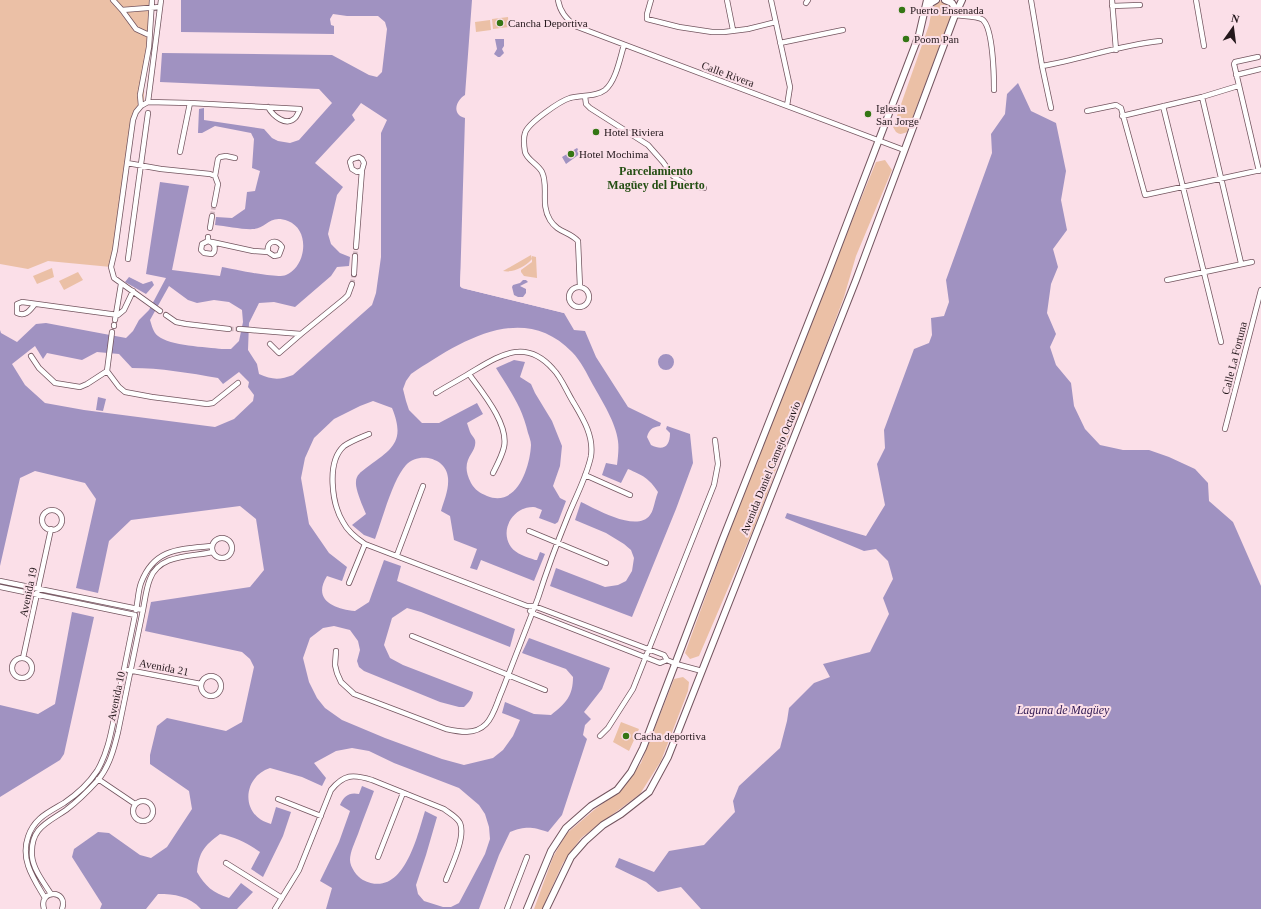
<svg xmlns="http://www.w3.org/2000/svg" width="1261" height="909" viewBox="0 0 1261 909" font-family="'Times New Roman',serif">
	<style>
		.green { fill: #ebc0a6 }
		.water { fill: #a092c1; fill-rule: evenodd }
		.pier { fill: #fbdfe8 }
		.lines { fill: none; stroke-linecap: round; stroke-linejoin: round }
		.street-tunnel { stroke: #d0b7bf; stroke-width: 4.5; stroke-dasharray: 4.5 2; stroke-linecap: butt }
		.street-casing { stroke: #73555f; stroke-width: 6 }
		.secondary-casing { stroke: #73555f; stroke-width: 8 }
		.street { stroke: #fff; stroke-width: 4.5 }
		.secondary { stroke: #fff; stroke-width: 6 }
		.poi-dot { fill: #347614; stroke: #fbdfe8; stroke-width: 1.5 }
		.labels { text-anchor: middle; stroke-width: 4; stroke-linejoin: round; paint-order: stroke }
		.poi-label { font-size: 11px; fill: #24181c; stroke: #fbdfe8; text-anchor: start }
		.street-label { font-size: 11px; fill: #24181c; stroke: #fbdfe8 }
		.neighbourhood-label { font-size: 12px; font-weight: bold; fill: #254f14; stroke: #fbdfe8 }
		.water-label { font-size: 12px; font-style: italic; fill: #311a53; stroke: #fbdfe8 }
	</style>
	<rect width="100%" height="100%" fill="#fbdfe8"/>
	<path class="green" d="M0,0H152L144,74V103L136,112L111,267L48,261L28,269L0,264Z
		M940,1C948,2 952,5 952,14L907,132C902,134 900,135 896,132L893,127L929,25C931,16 931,5 940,1Z
		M508,17L509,27L493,29L492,19Z
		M490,20L491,30L476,32L475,22Z
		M885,160L892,170L856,256L844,297L807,396L785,444L769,489L753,530L699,656L690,659L685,653L734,519L842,245L876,162Z
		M531,255L532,259C525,267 513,273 503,271Z
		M532,256L536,257L537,278L524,276L521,272V270L532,262Z
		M52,268L54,277L37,284L33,276Z
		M78,272L83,280L64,290L59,281Z
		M683,677L689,682L688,691L661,761L640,794L581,838L563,863L542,909H534L553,857L566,834L594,810L622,789L641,763L674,679Z
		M621,722L639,729L629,751L613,742Z"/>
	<path class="water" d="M181,0H472L465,95C455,101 452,115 465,118L460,286L462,288L564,313L574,330L585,331L596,357L628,407L661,423L660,426C652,427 649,430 647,437L651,445C663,451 670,447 670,433L666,429L667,426L690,434L693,463L676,509L632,617L550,586L556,568L605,587L618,585L626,581L632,571L634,558L631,550L624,544L606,533L575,520L581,502C596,509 637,533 650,515C654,510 655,499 658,492C649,478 642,475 628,469L621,483L602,475L606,463L617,465C618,457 619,448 618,441C616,423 602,401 593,385C587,374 581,361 572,352C522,300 458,343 411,374L406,381L403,389L406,401L409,410L422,423H439L477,403L483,414L467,423C468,426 469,429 470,432C471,435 474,437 475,440C478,454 458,458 471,483C475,490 480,493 487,496C517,508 530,467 531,445C531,441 529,436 528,433C522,406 510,391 496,368L514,360L525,362L520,377L531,384L535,393L552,421L562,446L560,466L553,486L560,498L566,501L558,522L555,524L539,518L542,510C539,509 536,507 533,507C513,507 499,530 511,547C516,554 527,557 535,560H537L540,552L545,554L534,581L481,560L477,570L470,568L477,549L454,540L450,516L441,511C444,500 449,490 448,478C447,458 419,451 406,465C393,479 382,520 375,539L364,535L352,525L366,514C363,507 355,489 356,482C356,475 361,472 366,468C392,449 406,442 392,408L373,401L360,406L334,419L314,438L305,458L301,478L309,524L329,553L347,567L342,581L327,576C312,600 334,609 355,611L369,602L384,560L401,566L397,581L515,629L510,647L421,612L407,608L392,618L384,645L390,658L403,665L473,692C472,699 469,702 464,707H459L440,702L364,671L359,667L357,661L360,650L358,641L350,630L334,626L323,628L310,638L303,658L309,682L317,698L325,708L342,720L385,738L442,759L464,765L493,758L503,750L513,736L520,720L502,713L505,702L534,714L551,715C566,703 573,696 573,677L566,669L522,653L529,638L610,668L602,689L584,712L591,719L585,725L583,735L587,739L562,815L548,832C532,827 526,826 510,832L499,855L479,909H326L332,888L320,881L339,842L350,811L340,805C344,796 349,792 359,794L362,786L374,791C369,805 363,819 358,834C355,842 350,852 350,860C350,867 357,877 363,880C403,900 417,837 425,811L437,817L426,855L416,885L418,894L424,901L443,907H451L459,903L485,854L490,839L489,827L485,814L479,805L459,788L394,763L369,751L352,748L336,751L314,763L326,778L322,786L302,777L270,768C242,777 240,816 271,824L276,807L291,812L283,836L263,877L251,869L260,852C247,843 235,837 220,834C204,846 199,852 197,872C205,886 213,893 229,898L241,883L253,892L237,909H201C189,896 175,894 158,894L146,909H100L102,904L72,857L74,849L98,832L109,833L140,855L151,858L167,847L192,809L189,791L150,764V755L157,726L167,718L226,731L242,722L254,667L250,659L242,652L145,631L151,602L250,587L264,570L256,519L240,506L131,520L109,541L98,593L76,588L96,499L85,483L35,471L20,478L0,566V330L1,333L17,342L36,324L46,323L126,338L133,331L139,320L149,310L166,278L146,274L160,182L189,186L172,270L220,276L222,267C235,269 275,279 286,275C306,267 311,230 288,221C269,214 267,228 254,229C244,230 226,226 215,225L216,217L232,218L245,209L247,192L255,191L260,171L252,168L254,139L251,133L215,126L202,133H198L199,109L204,108V120L264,129L272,138L278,141L290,143L299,140L332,103L319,89L160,82L162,53L332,55L369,75L377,77L382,72L387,29L385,22L378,16H347L333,14L330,19L331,25L334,26V34L181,32ZM361,103L387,120L381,133V257L376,293L372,305L293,375C280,380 272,380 259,374L257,364L248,350L249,323L259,303L274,302L295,307L331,276L337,267L349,266L350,257L340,253L331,244L328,234L337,195L343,187L315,163L355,120L352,115ZM169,286L188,300L197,303L214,300L229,302L242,310L243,322L239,341L231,349H222C206,347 170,346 158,336C153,332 152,326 150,320ZM35,346L43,359L47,353L82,360L97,352L119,354L132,368C160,368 190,373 218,378L223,384L239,372L249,382L248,387L254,395L253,401L234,419L215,427L84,410L45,403L25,385L12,364Z
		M495,39H504V46L502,49L504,53L500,57H498L494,54L497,49Z
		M1018,83L1031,111L1056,123L1066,171L1061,200L1067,230L1053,249L1058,267L1051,284L1047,313L1056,334L1050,347L1056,365L1071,383L1074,406L1085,429L1100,445L1123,450H1149L1169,457L1195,469L1208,483L1209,501L1233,522L1261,586V909H701L681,887L658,892L646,882L615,867L619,858L654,872L669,851L704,845L735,812L733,801L739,786L780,748L787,721L789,708L814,683L830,677L823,664L870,652L889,614L883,598L893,579L888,561L876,549L864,551L785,518L787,513L866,536L885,505L877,464L885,448L884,430L914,349L929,343L932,335L931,318L944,316L949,302L946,280L992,153L991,134L1005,114L1007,94Z
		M577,148L581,153L566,164L562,157Z
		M129,277L143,284L152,281L154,285L146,294L125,282Z
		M523,280H526L528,282L520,286L526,289V293L523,297H518L514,295L512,287L513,285L520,283Z
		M658 362a8 8 0 1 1 16 0a8 8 0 1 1-16 0Z
		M98,397L106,399L103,411L96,410Z
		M72,612L94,617L64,754L60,760L0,797V705L38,714L55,704Z"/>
	<path class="pier" d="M461,268H462V285L463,287L566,312L564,313L462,288L460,286Z"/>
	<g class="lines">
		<path class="street-tunnel" d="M212,216L214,205
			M355,256L356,247
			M352,284L354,274
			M229,329H239"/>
		<g class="street-casing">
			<path id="street" d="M113,0L122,10L160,7
				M558,0C560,12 566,18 575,26L904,150
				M651,0L647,14V19L679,27L712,32H724L748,29L776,22
				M727,0L733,30
				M771,0L790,87L787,106
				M1031,0L1042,66L1051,108
				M1112,0L1116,50
				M1196,0L1204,46
				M806,3L808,0
				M1112,6L1140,5
				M122,10L136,29L149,35
				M955,15C961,16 979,16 983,20C993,29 994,75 994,90
				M780,43L843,30
				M1258,57L1235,62L1234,64L1259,171
				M1042,66C1082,59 1120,45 1160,41
				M1236,75L1261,69
				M585,96L586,104L590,108L648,145L663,162L673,176L679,180L687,185L704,188
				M1202,97L1241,263
				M148,102L161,0
				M141,106L140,95L149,47L152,0
				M1163,106L1221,342
				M1087,111L1116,105L1121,108L1145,195L1261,170
				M1122,116L1202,97L1238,86
				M180,152L190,103
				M127,163L161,169L210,174L215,176L218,184L214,205
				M215,176L218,159L220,157L226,156L235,158
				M210,228L212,216
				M208,241C213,242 216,246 214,252L212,254L204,253L201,250L202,244L208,241V237
				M212,242L253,251L268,252L274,256L279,255L282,247C277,238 266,241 268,252
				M356,247L362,170L364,163L362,159L359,157L352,159L350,162L352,169L357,172L362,170
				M128,259L148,113
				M354,274L355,256
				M1167,280L1252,262
				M580,287L578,241C569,231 558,233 550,220C540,204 549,187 542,172C538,164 527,160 525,152C524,146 523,139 525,133C528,123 560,101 570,98C581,95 596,97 605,90C616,81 620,58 624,45
				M569 297a10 10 0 1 1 20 0a10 10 0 1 1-20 0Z
				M35,304C30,310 26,317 17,313V304L22,302L118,315L124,310L133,291
				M160,311L114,278L111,267L115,250L133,120L136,112L141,106L148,102L190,103L300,109C299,111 297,116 295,118C286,127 273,116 268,107
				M166,315L176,322L186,324L229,329
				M115,320L121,284
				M114,326V325
				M239,329L301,334L344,299L348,295L352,284
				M112,332L107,371L119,387L125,392L152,397L207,404L213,403L238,383
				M270,344L279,353L301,334
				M31,356L39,368L55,383L80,387L87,384L107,371
				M469,374C482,392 509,424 504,447C502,456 497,465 493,473
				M1225,429L1261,290
				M369,434C362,437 351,441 344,446C326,462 332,504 343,522C348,532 356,538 365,544L527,606H534L648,649L664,655L667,660L676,664L702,671
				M585,475L630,495
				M42 520a10 10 0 1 1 20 0a10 10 0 1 1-20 0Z
				M529,531L606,563
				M212 548a10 10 0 1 1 20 0a10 10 0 1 1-20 0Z
				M397,555L423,486
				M0,581L143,610L118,732C114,749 109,767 98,780C88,791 78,801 66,810C47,823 30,828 32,856C33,869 44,883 51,894
				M349,583L365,544
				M0,587L135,615C129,645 123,675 117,704C112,727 109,751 97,771C89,783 76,795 64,803C49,812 34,818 28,837C20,860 34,879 45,898
				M136,610C138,601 138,591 141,583C154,548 180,549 212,546
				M143,610C145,600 146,589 150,579C159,554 191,557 213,552
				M530,611L532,613L660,663L667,660
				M412,636L545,690
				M336,651L335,665L337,673L341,682L354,694L446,729C460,732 475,735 486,724C494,716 497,702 502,691C514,660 526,629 538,598C547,570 557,543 568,516C576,496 587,476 591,456C594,435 582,417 572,400C566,390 561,377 553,369C525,337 499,356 470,373C459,380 447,386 436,393
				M23,658L51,529
				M12 668a10 10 0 1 1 20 0a10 10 0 1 1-20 0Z
				M128,670L201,684
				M201 686a10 10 0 1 1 20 0a10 10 0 1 1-20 0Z
				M600,736L608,728L633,689L714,485L718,464L715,440
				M98,779L135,804
				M278,799L321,816
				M133 811a10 10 0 1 1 20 0a10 10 0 1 1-20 0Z
				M378,857L403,793
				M226,863L282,898
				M44,909C38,889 69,889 62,909
				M275,909L299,870L331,790C344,774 353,774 372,780L444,809C449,813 457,817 460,823C466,837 451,867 446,880
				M507,909L527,857"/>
		</g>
		<g class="secondary-casing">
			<path id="secondary" d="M945,0L952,3L957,12
				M926,9L931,3L936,0
				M527,909L551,851L566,828L591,806L617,790L631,772L643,748L722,541L828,273L919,35L927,0
				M546,909L571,857L585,841L603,825L621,814L649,792L668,757L856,280L955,15L962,0"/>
		</g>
		<use href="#street" class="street"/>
		<use href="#secondary" class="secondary"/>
	</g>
	<g class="poi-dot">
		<circle cx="902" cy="10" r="4"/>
		<circle cx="500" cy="23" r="4"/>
		<circle cx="906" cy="39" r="4"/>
		<circle cx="868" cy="114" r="4"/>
		<circle cx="596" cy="132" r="4"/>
		<circle cx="571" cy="154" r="4"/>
		<circle cx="626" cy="736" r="4"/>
	</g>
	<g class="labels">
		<g class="poi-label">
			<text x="910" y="14">Puerto Ensenada</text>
			<text x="508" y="27">Cancha Deportiva</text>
			<text x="914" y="43">Poom Pan</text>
			<text x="876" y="112">Iglesia<tspan x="876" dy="13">San Jorge</tspan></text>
			<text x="604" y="136">Hotel Riviera</text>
			<text x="579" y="158">Hotel Mochima</text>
			<text x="634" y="740">Cacha deportiva</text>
		</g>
		<g class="street-label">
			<text transform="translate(728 74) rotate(20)" y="4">Calle Rivera</text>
			<text transform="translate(1234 358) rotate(-76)" y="4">Calle La Fortuna</text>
			<text transform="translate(770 468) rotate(-68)" y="4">Avenida Daniel Camejo Octavio</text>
			<text transform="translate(28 592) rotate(-78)" y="4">Avenida 19</text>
			<text transform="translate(164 667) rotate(11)" y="4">Avenida 21</text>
			<text transform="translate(116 696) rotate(-78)" y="4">Avenida 10</text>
		</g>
		<g class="neighbourhood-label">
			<text x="656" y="175">Parcelamiento<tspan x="656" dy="14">Magüey del Puerto</tspan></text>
		</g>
		<g class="water-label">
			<text x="1063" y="714">Laguna de Magüey</text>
		</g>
	</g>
	<g transform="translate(1233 28) rotate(14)" stroke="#fbdfe8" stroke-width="3" paint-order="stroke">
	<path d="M0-3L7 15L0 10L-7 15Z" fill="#24181c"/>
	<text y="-6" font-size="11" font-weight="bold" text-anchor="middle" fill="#24181c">N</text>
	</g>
</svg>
